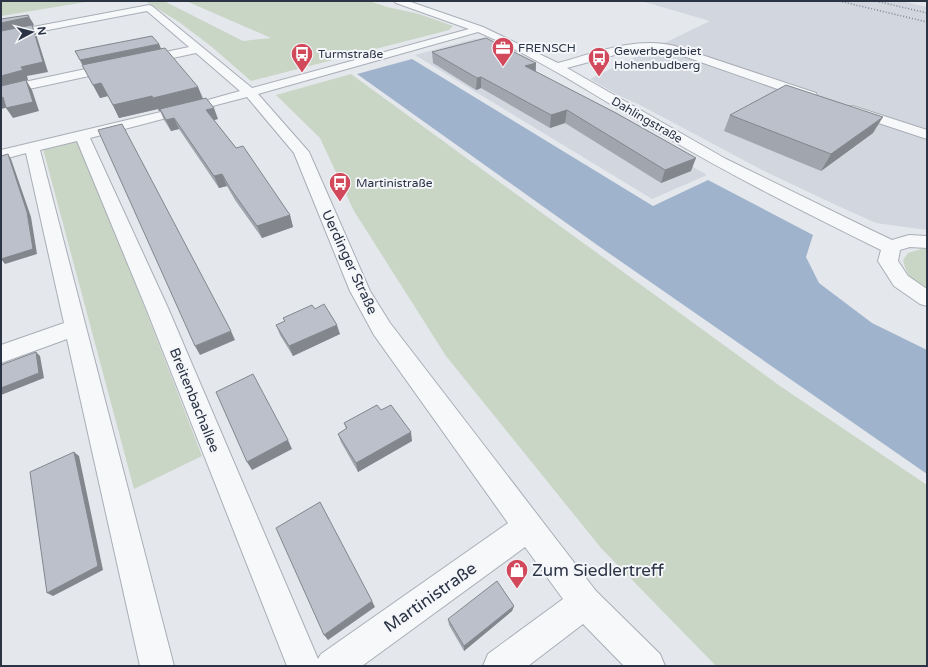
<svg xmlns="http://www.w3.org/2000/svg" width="928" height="667" viewBox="0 0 928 667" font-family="'Varela Round',sans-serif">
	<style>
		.built { fill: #d2d6de }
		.green { fill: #c9d6c5 }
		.water { fill: #9fb4cc }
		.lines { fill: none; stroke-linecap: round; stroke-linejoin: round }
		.minor-casing { stroke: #a9aeb7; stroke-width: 2 }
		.minor { fill: #f7f8fa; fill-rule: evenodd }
		.rail { stroke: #7d8696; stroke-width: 1.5; stroke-dasharray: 1 2; stroke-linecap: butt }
		.wall { fill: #a1a5ae }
		.shaded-wall { fill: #83868d }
		.building { fill: #bbc0ca; stroke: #83868d }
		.labels { text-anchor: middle; stroke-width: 4; stroke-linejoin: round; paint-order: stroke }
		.far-poi-label { font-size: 12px; fill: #2b3445; stroke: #f4f6f9; text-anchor: start }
		.far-street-label { font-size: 12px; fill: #2b3445; stroke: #f4f6f9 }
		.street-label { font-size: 14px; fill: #2b3445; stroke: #f4f6f9 }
		.near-poi-label { font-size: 17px; fill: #2b3445; stroke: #f4f6f9; text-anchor: start }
		.near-street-label { font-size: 17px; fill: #2b3445; stroke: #f4f6f9 }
	</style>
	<rect width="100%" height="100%" fill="#e4e7ec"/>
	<path class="built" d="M641,1H901L927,7V230L876,223L836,205L764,171L640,105L618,95L590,79L710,21Z
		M483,38L500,45L521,62L619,124L707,175L652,199L415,55L474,39Z"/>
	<path class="green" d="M1,1H92L1,16Z
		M145,1H164L243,41L271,38L186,1H369L387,7L419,14L453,26L449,30L251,81L212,47L179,22Z
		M351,74L780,386L927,485V666H716L601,548L446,356L354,211L320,138L276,95Z
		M80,140L202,456L134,489L43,149Z
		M921,249H927V291C914,282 906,276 903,260L908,253Z"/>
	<path class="water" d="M412,59L653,206L708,180L813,235L806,257L819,283L872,323L927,350V474L600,247L357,74Z"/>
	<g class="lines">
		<g class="minor-casing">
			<path id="minor" d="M394,1H408L483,27L558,63C595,53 636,36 675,46L816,93L817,96L816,99H806L669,51L651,48L633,50L567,68L726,159L869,229L892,240L909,235L927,236V248L910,247L900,250L898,261L908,276L927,289V306L920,304L894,286L878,261L881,250C806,213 732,176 661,134C600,99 543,60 478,32L258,94L309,152L370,291L390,323L596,591L660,654L665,666H624L583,624L528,666H483L488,654L563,599L525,547L362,666H287L146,308L77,141L40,150L174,666H140L67,339L1,363V345L64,323L26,153L1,160V150L186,106L240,91L196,53L1,95V87L189,47L147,11L1,39V33L149,5L152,6L252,88L469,29L396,3ZM247,97L294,153L350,291L374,335L508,523L321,654L318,659L168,308L90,138Z
				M853,106L927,130V139L848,113L846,110L848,107Z"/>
		</g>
		<use href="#minor" class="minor"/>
		<path class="rail" d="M839,1L927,22
			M876,1L927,13"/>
	</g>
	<path class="wall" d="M159,44L161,49L198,87L203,98L218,119L214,120L290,215L293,227L262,238L235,200L227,186L219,188L179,129L171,131L164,120L160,111H159L158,109L119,118L108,96L100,98L75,51Z
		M432,52L536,63V72L691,171L661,183L565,123L550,128L481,88L476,90L433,63Z
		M730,115L873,133L821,171L724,131Z
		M315,309L340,334L293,356L280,335L276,325L285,322L283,318Z
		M381,410L412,441L358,472L341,442L338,434L346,429L344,423Z
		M514,606L512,611L464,651L449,625L448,619Z"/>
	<path class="shaded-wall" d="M28,15L33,23L34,25L32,26L36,34L48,72L27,76L28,80L1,87V76L21,67L1,33V23Z
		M159,44L162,51L84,68L80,60Z
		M536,63L535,75L525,66Z
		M481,77V88L476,90L477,78Z
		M26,80L32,90L39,111L13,118L6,108Z
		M101,83L108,96L100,98L93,85Z
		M198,87L203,100L159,111L153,98Z
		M152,96L158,109L119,118L113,105Z
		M3,97L10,107L1,109V98Z
		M214,108L218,119L210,121L206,110Z
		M567,110L565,123L550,128L551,115Z
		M883,117L873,133L821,171L831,154Z
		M174,118L179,129L171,131L166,120Z
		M8,154L11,159L31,217L37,254L5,264L1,259Z
		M696,158L691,171L661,183L665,170Z
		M222,174L227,186L219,188L214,176Z
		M290,215L293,227L262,238L257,226Z
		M337,325L340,334L293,356L289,346Z
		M231,331L235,340L200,355L195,346Z
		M36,352L40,356L44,378L1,395V388Z
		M411,432L412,441L358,472L356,463Z
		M288,440L292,449L252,470L247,462Z
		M74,452L79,456L103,570L53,596L47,593Z
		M372,601L375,607L328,640L324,635Z
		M514,606L512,611L464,651V646Z"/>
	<path class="building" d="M28,15L29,17L1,23V19Z
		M32,25L43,62L21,67L23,70L1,76V31Z
		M152,36L159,44L80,60L75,51Z
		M486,38L536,63L525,66L616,113L696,158L665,170L567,110L551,115L481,77L477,78L432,52Z
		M165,48L198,87L153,98L152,96L113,105L101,83L93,85L82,65Z
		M26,80L33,102L6,108L3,97L1,98V86Z
		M786,85L883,117L831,154L730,115Z
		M206,98L214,108L206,110L236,148L243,146L290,215L257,226L230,188L222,174L214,176L174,118L166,120L160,109Z
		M122,124L231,331L195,346L98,130Z
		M8,154L27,212L33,249L1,259V156Z
		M324,304L337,325L289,346L276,325L285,321L283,318L312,305L315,309Z
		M36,352L39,373L1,388V365Z
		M253,374L288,440L247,462L216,392Z
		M377,405L381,410L391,405L411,432L356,463L338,434L347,428L344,423Z
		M74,452L98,566L47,593L30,472Z
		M320,502L372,601L324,635L276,528Z
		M497,581L514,606L464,646L448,619Z"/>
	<defs>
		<g id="office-pin" transform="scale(1.15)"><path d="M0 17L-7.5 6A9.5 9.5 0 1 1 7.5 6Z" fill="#d1495b" stroke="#f4f6f9"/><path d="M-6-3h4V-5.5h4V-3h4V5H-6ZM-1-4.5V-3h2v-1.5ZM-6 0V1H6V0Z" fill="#fff"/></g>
		<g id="bus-pin" transform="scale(1.15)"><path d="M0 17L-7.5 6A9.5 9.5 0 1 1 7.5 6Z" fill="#d1495b" stroke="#f4f6f9"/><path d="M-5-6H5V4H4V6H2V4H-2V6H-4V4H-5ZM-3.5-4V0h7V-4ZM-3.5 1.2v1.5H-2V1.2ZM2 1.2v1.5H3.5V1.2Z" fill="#fff"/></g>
		<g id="shop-pin" transform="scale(1.15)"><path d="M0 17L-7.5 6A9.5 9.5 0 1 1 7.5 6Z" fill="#d1495b" stroke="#f4f6f9"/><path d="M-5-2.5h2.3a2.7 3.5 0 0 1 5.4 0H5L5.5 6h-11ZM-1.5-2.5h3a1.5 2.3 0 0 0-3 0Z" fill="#fff"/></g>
	</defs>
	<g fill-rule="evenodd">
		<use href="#office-pin" x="503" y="48"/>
		<use href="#bus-pin" x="302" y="54"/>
		<use href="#bus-pin" x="599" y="58"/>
		<use href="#bus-pin" x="340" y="183"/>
		<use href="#shop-pin" x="517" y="570"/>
	</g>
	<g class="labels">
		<g class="far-poi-label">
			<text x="518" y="52">FRENSCH</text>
			<text x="614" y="55">Gewerbegebiet<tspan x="614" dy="14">Hohenbudberg</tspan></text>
			<text x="318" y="58">Turmstraße</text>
			<text x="356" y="187">Martinistraße</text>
		</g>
		<g class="far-street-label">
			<text transform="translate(647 120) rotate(30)" y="4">Dahlingstraße</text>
		</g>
		<g class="street-label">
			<text transform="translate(350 262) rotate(65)" y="5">Uerdinger Straße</text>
			<text transform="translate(195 400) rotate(68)" y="5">Breitenbachallee</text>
		</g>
		<g class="near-poi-label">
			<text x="532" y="576">Zum Siedlertreff</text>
		</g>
		<g class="near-street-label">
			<text transform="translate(430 597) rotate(-35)" y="6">Martinistraße</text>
		</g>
	</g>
	<rect width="928" height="667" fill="none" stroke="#2b3445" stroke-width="4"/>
	<g transform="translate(32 32) rotate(83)" stroke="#f4f6f9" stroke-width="3" paint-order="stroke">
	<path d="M0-3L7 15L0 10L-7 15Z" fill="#2b3445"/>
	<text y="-6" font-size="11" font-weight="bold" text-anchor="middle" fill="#2b3445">N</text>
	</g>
</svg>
